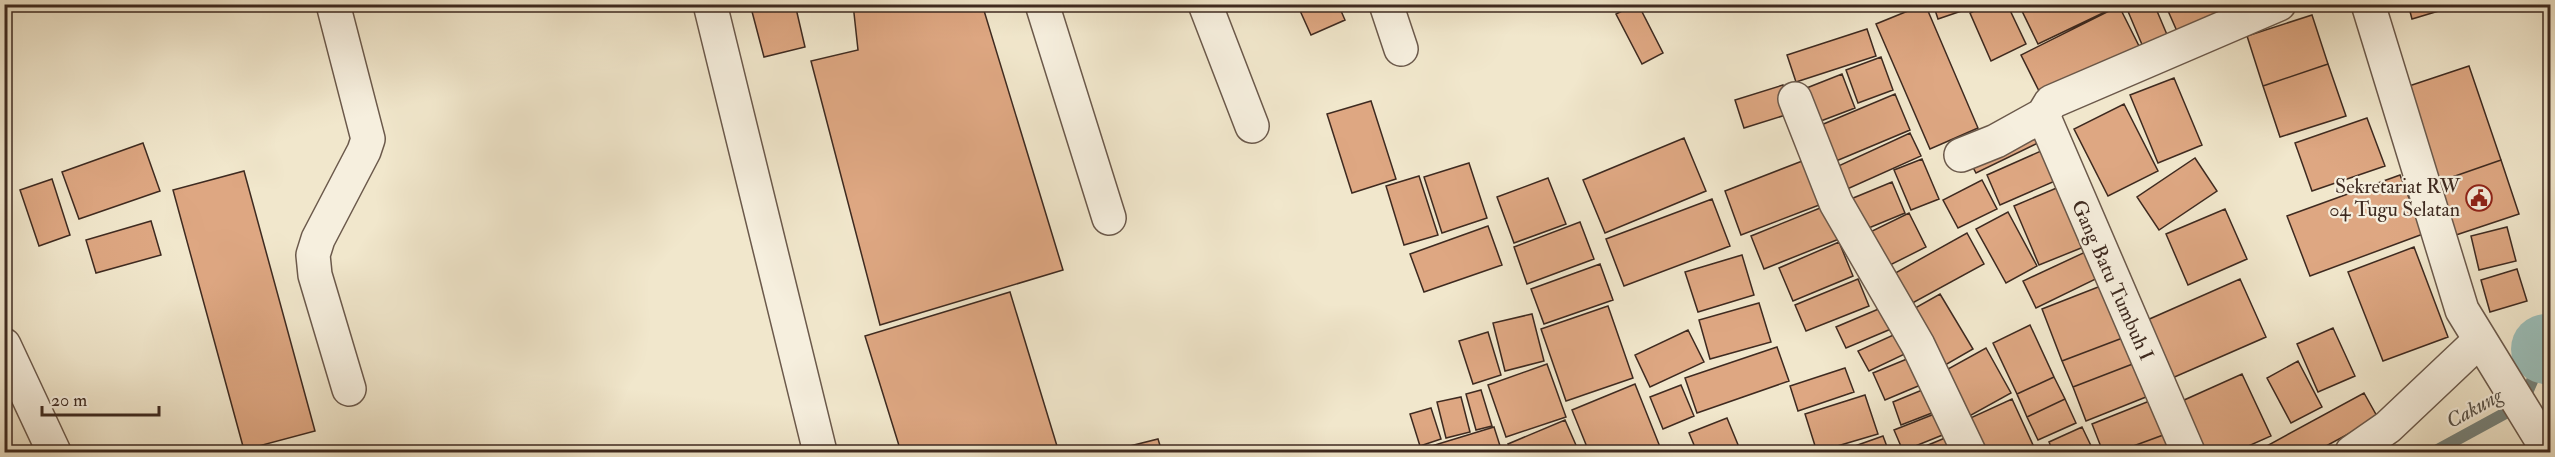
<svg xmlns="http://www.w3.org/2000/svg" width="2555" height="457" viewBox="0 0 2555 457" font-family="'IM FELL Double Pica',serif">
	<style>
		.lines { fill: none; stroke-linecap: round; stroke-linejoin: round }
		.stream { stroke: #76837c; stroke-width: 12 }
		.river { stroke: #9bbfba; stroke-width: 70 }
		.building { fill: #dea782; stroke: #3e2a20; stroke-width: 1.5 }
		.minor-casing { stroke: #6b594b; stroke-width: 36 }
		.minor { stroke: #f6efde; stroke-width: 33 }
		.labels { text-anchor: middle; stroke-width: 4.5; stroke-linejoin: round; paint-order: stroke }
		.poi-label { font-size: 20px; fill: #3e2a20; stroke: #f6efde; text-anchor: end }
		.street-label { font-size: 20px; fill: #3e2a20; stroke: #f6efde }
		.water-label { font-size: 21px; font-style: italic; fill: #554f46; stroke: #f6efde }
	</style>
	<rect width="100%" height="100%" fill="#f1e7cc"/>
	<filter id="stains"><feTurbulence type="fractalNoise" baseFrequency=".00333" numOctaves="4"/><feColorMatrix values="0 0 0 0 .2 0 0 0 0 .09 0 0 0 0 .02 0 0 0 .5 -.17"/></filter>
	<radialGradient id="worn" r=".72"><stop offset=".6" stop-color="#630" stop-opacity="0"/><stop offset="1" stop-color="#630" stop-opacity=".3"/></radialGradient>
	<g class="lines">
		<path class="stream" d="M2434,452L2522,404L2546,349L2550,324"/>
		<path class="river" d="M2546,349H2550"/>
	</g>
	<path class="building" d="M750,4H795L805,47L764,57Z
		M853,4H982L1063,270L880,325L811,61L858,50Z
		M1297,4H1338L1345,20L1311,35Z
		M1636,4H1638L1663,53L1642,64L1616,14Z
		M1925,4L1978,128L1930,149L1876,24Z
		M1933,4H1975L1976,6L1938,19Z
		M1989,4H2007L2026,44L1991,61L1970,13Z
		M2036,4H2102L2105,12L2038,44L2022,11Z
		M2138,4H2154L2171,44L2146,54L2127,9Z
		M2165,4H2221L2227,16L2180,38Z
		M2408,4H2462L2412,19Z
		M2119,6L2142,52L2044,101L2021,55Z
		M2312,15L2328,64L2263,86L2247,36Z
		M1867,29L1876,56L1796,82L1787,55Z
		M1881,57L1893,90L1858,103L1846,70Z
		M2328,64L2346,116L2280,137L2263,86Z
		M2469,66L2501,160L2438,182L2406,87Z
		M1842,74L1855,108L1813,124L1799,91Z
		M2174,78L2202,145L2158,163L2130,95Z
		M1783,85L1792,113L1744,128L1735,100Z
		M1895,94L1910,130L1829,164L1814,128Z
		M1371,101L1396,179L1352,193L1327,114Z
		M2124,104L2158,171L2108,196L2074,129Z
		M2367,118L2385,166L2312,191L2295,143Z
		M2039,124L2046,139L1976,173L1968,158Z
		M1910,133L1921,156L1845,190L1834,168Z
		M1684,138L1706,191L1605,233L1583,180Z
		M143,143L160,191L79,219L62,172Z
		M2050,147L2064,177L2000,205L1987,175Z
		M1810,158L1827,202L1741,235L1725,191Z
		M2195,158L2217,191L2159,230L2137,197Z
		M1922,159L1939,199L1911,210L1894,170Z
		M2501,160L2519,214L2456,235L2438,182Z
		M1469,163L1487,218L1442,233L1424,177Z
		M244,171L315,431L244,450L173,190Z
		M2400,175L2423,234L2310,276L2287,216Z
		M1419,176L1438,235L1404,245L1386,186Z
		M1548,178L1566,224L1514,243L1497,197Z
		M52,179L70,235L39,246L20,190Z
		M1982,180L1997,209L1958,228L1943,200Z
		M1892,182L1905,213L1859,232L1846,201Z
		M2066,184L2091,244L2039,265L2014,206Z
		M1712,199L1730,246L1624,286L1606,239Z
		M1830,204L1844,237L1764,269L1751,236Z
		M2225,209L2247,259L2188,285L2166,234Z
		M2008,212L2037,266L2006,283L1976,229Z
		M1909,213L1926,247L1882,269L1864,235Z
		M151,221L161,255L96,273L86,240Z
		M1580,222L1594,259L1527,284L1514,247Z
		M1488,226L1502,265L1424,292L1410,254Z
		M2507,227L2516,261L2479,270L2471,236Z
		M1967,233L1984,264L1907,306L1890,276Z
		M1839,242L1853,276L1793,301L1779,268Z
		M2414,247L2448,337L2383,361L2348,272Z
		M2094,248L2106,274L2036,308L2023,281Z
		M1742,255L1754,295L1698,312L1685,272Z
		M1600,264L1613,300L1544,324L1531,289Z
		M2517,269L2527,301L2490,312L2481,280Z
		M1858,279L1869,306L1806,331L1795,305Z
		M2240,279L2266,337L2170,379L2145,321Z
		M2111,282L2133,334L2062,361L2042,309Z
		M1010,292L1057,446L1035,452H901L865,336Z
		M1940,294L1973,349L1940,368L1908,312Z
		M1759,303L1771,342L1710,359L1699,320Z
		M1888,305L1898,326L1846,348L1836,327Z
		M1608,306L1633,378L1566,401L1541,329Z
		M1532,314L1544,361L1505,371L1493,323Z
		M2030,325L2054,377L2017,394L1993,343Z
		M2333,328L2355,376L2318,392L2297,344Z
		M1688,330L1704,362L1650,387L1635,355Z
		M1488,332L1501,375L1473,384L1459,341Z
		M1900,332L1909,352L1869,371L1858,351Z
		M2133,334L2143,360L2073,387L2062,361Z
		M1777,347L1789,381L1697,413L1685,378Z
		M1986,348L2011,393L1964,419L1939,374Z
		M1919,354L1930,381L1885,400L1873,373Z
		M2143,360L2156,393L2086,421L2073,387Z
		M2298,361L2322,407L2291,423L2267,378Z
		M1547,364L1566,417L1506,437L1488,385Z
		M1845,368L1854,392L1798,411L1790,386Z
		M2242,374L2271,436L2235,452H2205L2182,401Z
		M2054,377L2065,399L2027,417L2017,394Z
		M1635,384L1662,452H1589L1572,410Z
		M1681,385L1694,416L1663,429L1650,397Z
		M1927,388L1937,411L1901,425L1893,402Z
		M1481,390L1492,426L1476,430L1466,394Z
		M2364,393L2378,418L2315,452H2265L2263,448Z
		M1865,395L1878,434L1817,452L1805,414Z
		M1461,397L1470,432L1446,438L1437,402Z
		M2012,399L2033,445L2018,452H1981L1966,420Z
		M2065,399L2076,423L2038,440L2027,417Z
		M2152,400L2166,434L2117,452H2103L2092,424Z
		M1431,408L1441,439L1420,446L1410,414Z
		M1942,411L1950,432L1903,451L1894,430Z
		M1727,418L1741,452H1697L1689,433Z
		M1565,420L1579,452H1512L1508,444Z
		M1494,427L1502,452H1426L1425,448Z
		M2082,427L2094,452H2053L2049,442Z
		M1957,433L1965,452H1923L1921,448Z
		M2166,434L2174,452H2117Z
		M1883,436L1889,452H1838Z
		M1158,439L1162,452H1106Z
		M2033,445L2037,452H2018Z"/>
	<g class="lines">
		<g class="minor-casing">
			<path id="minor" d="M333,4L368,139L364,151L318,239L313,255L315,275L349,389
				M710,4L820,452
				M1042,4L1109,218
				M1205,4L1252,126
				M1386,4L1401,49
				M2368,4L2462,310L2549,452
				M1795,99L1836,203L1918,345L1969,452
				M1961,155L1996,141L2043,115
				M4,345L54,452
				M2188,452L2043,115L2051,102L2279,4
				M2352,452L2388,427L2479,341"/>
		</g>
		<use href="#minor" class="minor"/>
	</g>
	<defs>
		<g id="civic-ring" transform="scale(1.35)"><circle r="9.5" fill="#f6efde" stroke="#8f2418" stroke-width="1.5"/><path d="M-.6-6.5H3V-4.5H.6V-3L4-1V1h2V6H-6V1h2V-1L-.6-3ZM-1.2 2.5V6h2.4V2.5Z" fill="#8f2418"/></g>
	</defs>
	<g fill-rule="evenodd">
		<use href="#civic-ring" x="2479" y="198"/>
	</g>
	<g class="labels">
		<g class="poi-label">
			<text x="2460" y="193">Sekretariat RW<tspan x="2460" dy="23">04 Tugu Selatan</tspan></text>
		</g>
		<g class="street-label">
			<text transform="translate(2113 280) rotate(66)" y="7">Gang Batu Tumbuh I</text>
		</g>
		<g class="water-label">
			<text transform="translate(2474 408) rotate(-29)" y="7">Cakung</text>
		</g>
	</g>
	<rect width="2555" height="457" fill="none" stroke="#f1e7cc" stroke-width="24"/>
	<rect x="6" y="6" width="2543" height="445" fill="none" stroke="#3e2a20" stroke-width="3"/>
	<rect x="12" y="12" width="2531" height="433" fill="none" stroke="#3e2a20" stroke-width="1.5"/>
	<path d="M42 406v9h117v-9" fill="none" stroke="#3e2a20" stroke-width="3"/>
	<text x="51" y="406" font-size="18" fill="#3e2a20" stroke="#f6efde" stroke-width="4.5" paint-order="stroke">20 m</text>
	<rect width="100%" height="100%" filter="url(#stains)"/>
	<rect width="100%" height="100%" fill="url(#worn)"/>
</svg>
